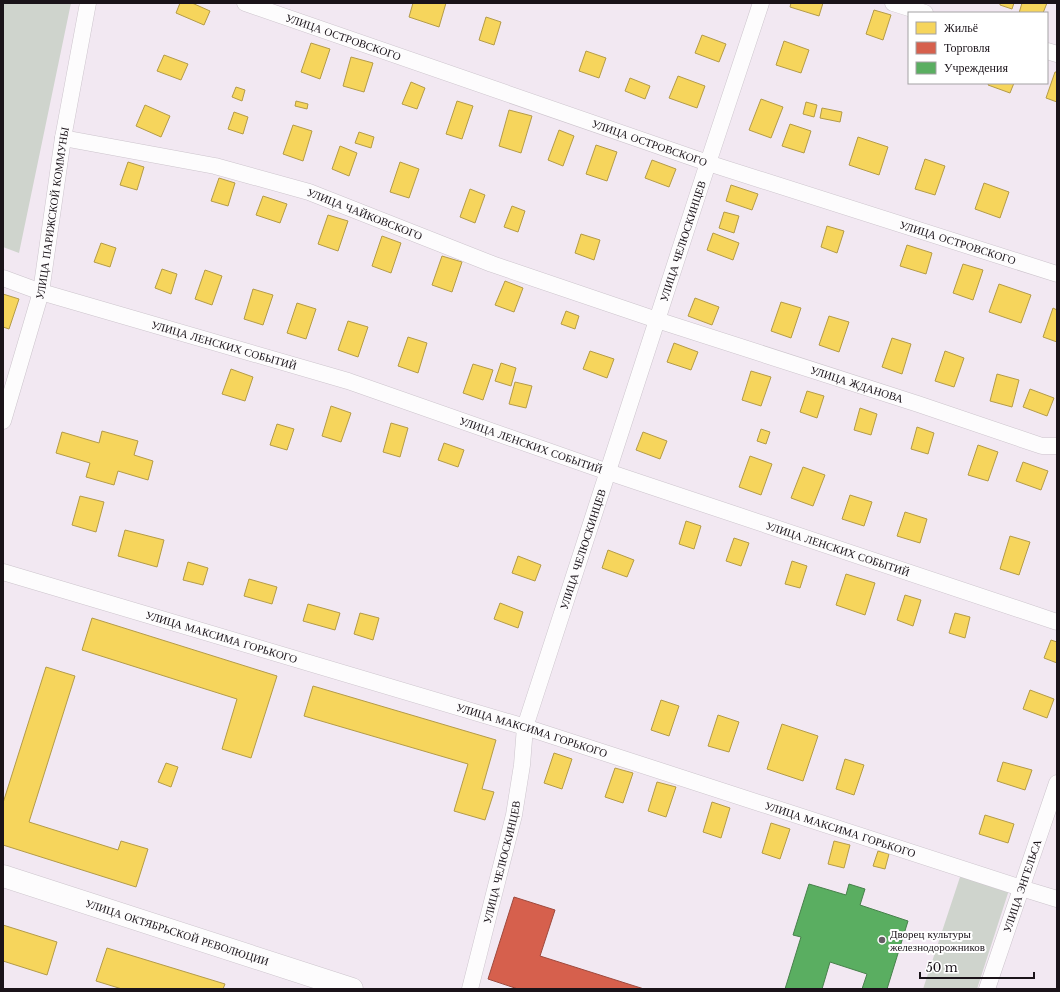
<svg xmlns="http://www.w3.org/2000/svg" width="1060" height="992" viewBox="0 0 1060 992" font-family="'Libre Baskerville',serif">
	<style>
		.green { fill: #cfd4cd }
		.homes { fill: #f6d55c; stroke: #b49b48 }
		.shops { fill: #d6604d; stroke: #9e493d }
		.public { fill: #5aae61; stroke: #47804b }
		.lines { fill: none; stroke-linecap: round; stroke-linejoin: round }
		.street-casing { stroke: #ccc4cc; stroke-width: 17 }
		.secondary-casing { stroke: #ccc4cc; stroke-width: 23 }
		.street { stroke: #fdfcfd; stroke-width: 16 }
		.secondary { stroke: #fdfcfd; stroke-width: 22 }
		.poi-dot { fill: #665e65; stroke: #fff; stroke-width: 1.5 }
		.labels { text-anchor: middle; stroke-width: 4; stroke-linejoin: round; paint-order: stroke }
		.street-label { font-size: 11px; fill: #1a1319; stroke: #fff }
		.poi-label { font-size: 11px; fill: #1a1319; stroke: #fff; text-anchor: start }
	</style>
	<rect width="100%" height="100%" fill="#f2e8f2"/>
	<path class="green" d="M3,3H71L19,253L3,247Z
		M961,874L1009,890L977,989H923Z"/>
	<path class="homes" d="M180,3H192L210,11L204,25L176,13Z
		M413,3H446L439,27L409,17Z
		M791,3H823L819,16L790,7Z
		M1000,3H1014L1012,9L1000,5Z
		M1022,3H1047L1043,13H1019Z
		M874,10L891,15L883,40L866,34Z
		M486,17L501,22L494,45L479,40Z
		M702,35L726,44L719,62L695,53Z
		M784,41L809,50L801,73L776,65Z
		M311,43L330,49L320,79L301,72Z
		M586,51L606,58L599,78L579,71Z
		M164,55L188,64L181,80L157,71Z
		M351,57L373,63L364,92L343,86Z
		M1055,72H1057V102L1046,98Z
		M678,76L705,86L697,108L669,98Z
		M630,78L650,86L645,99L625,91Z
		M411,82L425,88L417,109L402,104Z
		M989,83H1014L1010,93L988,85Z
		M236,87L245,90L242,101L232,97Z
		M761,99L783,107L771,138L749,130Z
		M296,101L308,104L307,109L295,106Z
		M457,101L473,106L462,139L446,134Z
		M806,102L817,105L814,117L803,114Z
		M145,105L170,116L161,137L136,126Z
		M822,108L842,112L840,122L820,118Z
		M509,110L532,116L521,153L499,146Z
		M234,112L248,117L243,134L228,129Z
		M790,124L811,131L804,153L782,146Z
		M293,125L312,131L303,161L283,154Z
		M559,130L574,136L563,166L548,160Z
		M359,132L374,137L371,148L355,143Z
		M858,137L888,147L879,175L849,165Z
		M596,145L617,152L607,181L586,174Z
		M340,146L357,153L349,176L332,169Z
		M925,159L945,166L935,195L915,189Z
		M652,160L676,169L669,187L645,178Z
		M128,162L144,167L137,190L120,185Z
		M400,162L419,169L409,198L390,192Z
		M219,178L235,183L228,206L211,201Z
		M984,183L1009,192L1000,218L975,209Z
		M731,185L758,194L752,210L726,201Z
		M470,189L485,195L475,223L460,217Z
		M263,196L287,204L280,223L256,215Z
		M512,206L525,211L518,232L504,227Z
		M724,212L739,216L734,233L719,228Z
		M328,215L348,221L338,251L318,244Z
		M827,226L844,231L837,253L821,247Z
		M713,233L739,243L733,260L707,250Z
		M581,234L600,240L594,260L575,253Z
		M382,236L401,243L391,273L372,266Z
		M101,243L116,248L110,267L94,262Z
		M907,245L932,253L926,274L900,266Z
		M442,256L462,262L452,292L432,285Z
		M963,264L983,270L973,300L953,293Z
		M162,269L177,274L171,294L155,288Z
		M205,270L222,276L212,305L195,299Z
		M505,281L523,288L514,312L495,305Z
		M999,284L1031,295L1021,323L989,312Z
		M253,289L273,295L263,325L244,319Z
		M3,294L19,299L9,329L3,327Z
		M695,298L719,307L712,325L688,316Z
		M781,302L801,308L791,338L771,331Z
		M297,303L316,309L306,339L287,333Z
		M1053,308L1057,310V342L1043,337Z
		M566,311L579,316L575,329L561,324Z
		M829,316L849,322L839,352L819,345Z
		M348,321L368,327L358,357L338,350Z
		M408,337L427,343L418,373L398,366Z
		M892,338L911,344L902,374L882,367Z
		M674,343L698,352L691,370L667,362Z
		M590,351L614,359L607,378L583,369Z
		M945,351L964,358L954,387L935,381Z
		M501,363L516,368L511,386L495,381Z
		M473,364L493,370L483,400L463,393Z
		M231,369L253,377L245,401L222,394Z
		M751,371L771,377L761,406L742,400Z
		M997,374L1019,380L1012,407L990,401Z
		M515,382L532,386L526,408L509,404Z
		M1030,389L1054,398L1047,416L1023,407Z
		M807,391L824,396L817,418L800,412Z
		M331,406L351,413L341,442L322,436Z
		M860,408L877,414L871,435L854,430Z
		M391,423L408,428L400,457L383,452Z
		M277,424L294,429L287,450L270,445Z
		M917,427L934,433L928,454L911,449Z
		M761,429L770,432L766,444L757,441Z
		M102,431L138,441L134,455L153,461L148,480L118,471L114,485L86,477L90,463L56,453L62,432L99,443Z
		M643,432L667,441L660,459L636,450Z
		M444,443L464,450L458,467L438,460Z
		M978,445L998,452L988,481L968,475Z
		M750,456L772,464L761,495L739,487Z
		M1023,462L1048,471L1041,490L1016,481Z
		M803,467L825,475L813,506L791,498Z
		M850,495L872,502L864,526L842,519Z
		M80,496L104,502L96,532L72,525Z
		M905,512L927,519L920,543L897,536Z
		M686,521L701,526L694,549L679,544Z
		M125,530L164,540L157,567L118,556Z
		M1010,536L1030,542L1019,575L1000,569Z
		M734,538L749,543L741,566L726,561Z
		M608,550L634,560L627,577L602,568Z
		M518,556L541,565L535,581L512,573Z
		M792,561L807,566L800,588L785,584Z
		M188,562L208,568L203,585L183,580Z
		M846,574L875,583L865,615L836,605Z
		M249,579L277,587L272,604L244,596Z
		M905,595L921,600L913,626L897,620Z
		M500,603L523,612L518,628L494,619Z
		M308,604L340,613L335,630L303,621Z
		M360,613L379,618L373,640L354,634Z
		M955,613L970,617L965,638L949,633Z
		M92,618L277,676L251,758L222,749L237,699L82,650Z
		M1051,640L1057,642V663L1044,658Z
		M46,667L75,676L29,822L118,850L121,841L148,849L136,887L3,845V803Z
		M313,686L496,740L482,789L494,792L485,820L454,811L468,764L304,716Z
		M1030,690L1054,699L1047,718L1023,709Z
		M661,700L679,706L669,736L651,730Z
		M718,715L739,722L729,752L708,746Z
		M782,724L818,736L803,781L767,769Z
		M554,753L572,759L562,789L544,783Z
		M845,759L864,765L854,795L836,789Z
		M1003,762L1032,770L1025,790L997,781Z
		M166,763L178,767L171,787L158,782Z
		M615,768L633,773L623,803L605,797Z
		M657,782L676,787L666,817L648,811Z
		M712,802L730,808L721,838L703,832Z
		M985,815L1014,824L1008,843L979,834Z
		M771,823L790,829L780,859L762,853Z
		M834,841L850,845L844,868L828,864Z
		M878,851L889,854L885,869L873,866Z
		M3,925L57,942L47,975L3,961Z
		M107,948L225,984L223,989H122L96,981Z"/>
	<path class="shops" d="M514,897L555,910L540,956L644,989H518L488,979Z"/>
	<path class="public" d="M809,884L846,895L849,884L865,889L860,905L908,921L887,989H862L867,974L830,962L822,989H785L801,937L793,935Z"/>
	<g class="lines">
		<g class="street-casing">
			<g id="street">
				<path id="s1" d="M245,3L708,163L1057,274"/>
				<path d="M893,3L925,13"/>
				<path d="M1047,51L1057,54"/>
				<path id="s2" d="M63,138L215,166L309,192L492,264L657,320L918,404L1042,446H1057"/>
				<path id="s3" d="M3,278L41,292L348,381L608,472L1057,622"/>
				<path id="s4" d="M3,421L41,292L63,138L88,3"/>
				<path id="s5" d="M3,572L525,727L1021,888L1057,899"/>
				<path id="s6" d="M470,989L514,815L522,765L525,727L708,163L761,3"/>
				<path id="s7" d="M987,989L1057,783"/>
			</g>
		</g>
		<g class="secondary-casing">
			<g id="secondary">
				<path id="s8" d="M3,876L352,989"/>
			</g>
		</g>
		<use href="#street" class="street"/>
		<use href="#secondary" class="secondary"/>
	</g>
	<circle class="poi-dot" cx="882" cy="940" r="4"/>
	<g class="labels">
		<g class="street-label">
			<text dy="4" stroke="none"><textPath href="#s1" startOffset="104">УЛИЦА ОСТРОВСКОГО</textPath></text>
			<text dy="4" stroke="none"><textPath href="#s1" startOffset="428">УЛИЦА ОСТРОВСКОГО</textPath></text>
			<text dy="4" stroke="none"><textPath href="#s4" startOffset="214">УЛИЦА ПАРИЖСКОЙ КОММУНЫ</textPath></text>
			<text dy="4" stroke="none"><textPath href="#s2" startOffset="312">УЛИЦА ЧАЙКОВСКОГО</textPath></text>
			<text dy="4" stroke="none"><textPath href="#s6" startOffset="779">УЛИЦА ЧЕЛЮСКИНЦЕВ</textPath></text>
			<text dy="4" stroke="none"><textPath href="#s1" startOffset="752">УЛИЦА ОСТРОВСКОГО</textPath></text>
			<text dy="4" stroke="none"><textPath href="#s3" startOffset="231">УЛИЦА ЛЕНСКИХ СОБЫТИЙ</textPath></text>
			<text dy="4" stroke="none"><textPath href="#s2" startOffset="833">УЛИЦА ЖДАНОВА</textPath></text>
			<text dy="4" stroke="none"><textPath href="#s3" startOffset="554">УЛИЦА ЛЕНСКИХ СОБЫТИЙ</textPath></text>
			<text dy="4" stroke="none"><textPath href="#s3" startOffset="878">УЛИЦА ЛЕНСКИХ СОБЫТИЙ</textPath></text>
			<text dy="4" stroke="none"><textPath href="#s6" startOffset="455">УЛИЦА ЧЕЛЮСКИНЦЕВ</textPath></text>
			<text dy="4" stroke="none"><textPath href="#s5" startOffset="228">УЛИЦА МАКСИМА ГОРЬКОГО</textPath></text>
			<text dy="4" stroke="none"><textPath href="#s5" startOffset="552">УЛИЦА МАКСИМА ГОРЬКОГО</textPath></text>
			<text dy="4" stroke="none"><textPath href="#s5" startOffset="876">УЛИЦА МАКСИМА ГОРЬКОГО</textPath></text>
			<text dy="4" stroke="none"><textPath href="#s6" startOffset="131">УЛИЦА ЧЕЛЮСКИНЦЕВ</textPath></text>
			<text dy="4" stroke="none"><textPath href="#s7" startOffset="109">УЛИЦА ЭНГЕЛЬСА</textPath></text>
			<text dy="4" stroke="none"><textPath href="#s8" startOffset="183">УЛИЦА ОКТЯБРЬСКОЙ РЕВОЛЮЦИИ</textPath></text>
		</g>
		<g class="poi-label">
			<text x="890" y="938">Дворец культуры<tspan x="890" dy="13">железнодорожников</tspan></text>
		</g>
	</g>
	<rect width="1060" height="992" fill="none" stroke="#1a1319" stroke-width="8"/>
	<rect x="908" y="12" width="140" height="72" fill="#ffffff" stroke="#a3a1a3"/>
	<rect x="916" y="22" width="20" height="12" fill="#f6d55c" stroke="#a3a1a3"/>
	<text x="944" y="32" font-size="12" fill="#1a1319">Жильё</text>
	<rect x="916" y="42" width="20" height="12" fill="#d6604d" stroke="#a3a1a3"/>
	<text x="944" y="52" font-size="12" fill="#1a1319">Торговля</text>
	<rect x="916" y="62" width="20" height="12" fill="#5aae61" stroke="#a3a1a3"/>
	<text x="944" y="72" font-size="12" fill="#1a1319">Учреждения</text>
	<path d="M920 972v6h114v-6" fill="none" stroke="#1a1319" stroke-width="2"/>
	<text x="926" y="972" font-size="12" fill="#1a1319" stroke="#ffffff" stroke-width="3" paint-order="stroke">50 m</text>
</svg>
